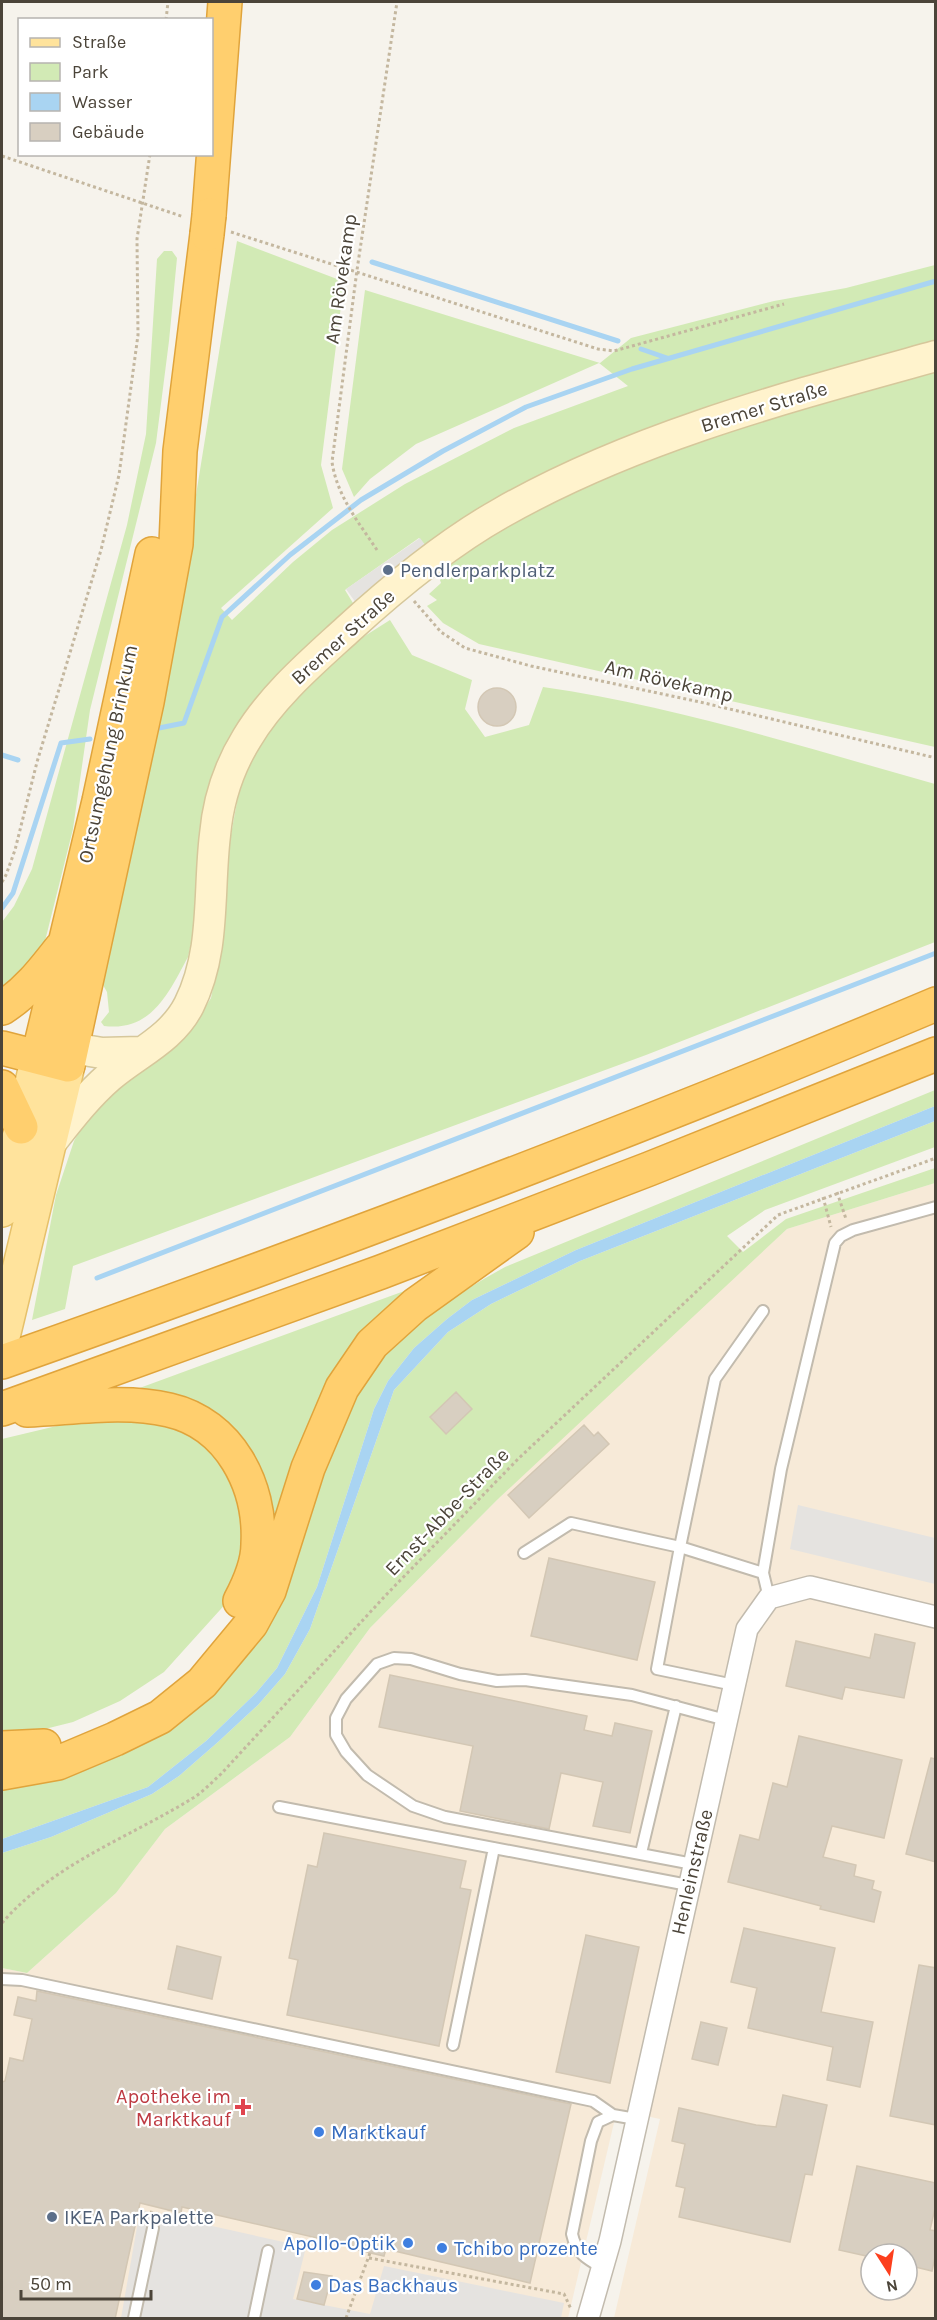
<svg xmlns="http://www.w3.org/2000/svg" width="937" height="2320" viewBox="0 0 937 2320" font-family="Karla,sans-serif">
  <rect width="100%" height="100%" fill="#f6f3ec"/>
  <path fill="#f7ead8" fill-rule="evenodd" d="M935 1183V2318H614L660 2119 617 2110 568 2318H2V1968L27 1973 116 1893 165 1829 290 1737 370 1628 497 1500 703 1305 787 1229ZM871 2254H907V2290H871Z"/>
  <path fill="#d2eab5" d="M237 241 337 279 343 290 321 465 333 508 221 608 232 620 293 562 332 530 405 484 514 428 628 386 599 363 416 444 370 479 354 497 342 469 365 290 600 363 631 338 774 301 846 288 935 265V342L427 547 419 538 345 590 356 608 239 725 188 957C169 992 152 1032 104 1026L101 1022 109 1012 107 992 99 978 185 563Z
    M164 251H172L177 258 169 341 156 443 90 710 73 829 42 953 2 993V922L14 906 32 869 127 525 146 434 157 259Z
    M935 366V747L479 644 443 623 427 606 437 600 429 594 441 583 440 580 443 577 439 569 501 524 652 454Z
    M390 620 412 655 472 680 465 709 485 737 529 725 543 687C676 706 806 748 935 784V942L646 1055 73 1266 65 1309 32 1320 56 1195 74 1141 92 1109 185 1038 211 998 223 939 230 840 239 791 255 749 280 714 349 646Z
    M935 1090V1106L576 1250 472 1300 447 1319 414 1348 388 1381 374 1409 317 1587 277 1668 256 1693 206 1741 148 1787 2 1839V1787L211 1689 361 1382C372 1370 381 1358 392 1347 424 1314 466 1289 505 1267Z
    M935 1121V1147L765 1210 727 1236 743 1252 786 1219 935 1168V1183L787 1229 497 1500 370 1628 290 1737 165 1829 116 1893 27 1973 2 1968V1853L51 1837 152 1794 179 1776 218 1742 258 1705 285 1674 310 1629 394 1390 448 1332 491 1304 580 1261Z
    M407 1290 332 1377 274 1546 271 1509 258 1464 228 1427 126 1393Z
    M107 1414 161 1418 219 1454 248 1521 229 1600 164 1672 120 1701 73 1722 17 1736 2 1731V1439Z"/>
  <path fill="#e5e3e0" d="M420 538 429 551 356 603 346 589Z
    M798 1505 935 1538V1584L790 1549Z
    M140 2210 306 2247 293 2299 370 2314 384 2266 564 2303 561 2318H121Z"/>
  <path fill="#a9d4f2" d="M935 1106V1121L580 1261 491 1304 448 1332 394 1390 310 1629 285 1674 258 1705 218 1742 179 1776 152 1794 51 1837 2 1853V1839L148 1787 206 1741 256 1693 277 1668 317 1587 374 1409 388 1381 414 1348 447 1319 472 1300 576 1250Z"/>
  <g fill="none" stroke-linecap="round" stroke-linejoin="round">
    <path stroke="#a9d4f2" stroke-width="5" d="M372 262 618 341
      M641 349 667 358
      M159 728 184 723 222 617 290 555 361 500 443 451 526 407 632 369 936 281
      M2 755 18 760
      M2 908 13 893 61 743 90 739
      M97 1278 936 953"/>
  </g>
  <path fill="#d8cfc1" stroke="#d3c7b4" stroke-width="1.5" d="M478 707a19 19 0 1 1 38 0a19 19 0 1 1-38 0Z
    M456 1392 472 1409 446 1434 430 1417Z
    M584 1425 594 1436 598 1432 609 1444 529 1518 508 1495Z
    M549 1558 655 1582 637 1660 531 1636Z
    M875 1634 915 1643 904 1698 845 1687 842 1699 786 1686 796 1641 870 1658Z
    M390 1675 587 1716 584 1730 612 1736 615 1723 652 1731 630 1833 593 1826 603 1782 561 1773 549 1829 460 1811 473 1746 379 1727Z
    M799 1736 902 1760 884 1838 832 1826 823 1857 856 1865 854 1876 874 1881 872 1889 881 1892 874 1922 820 1909 821 1906 728 1882 740 1835 759 1840 773 1783 787 1787Z
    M931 1758 936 1759V1862L906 1854Z
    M324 1833 466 1861 460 1888 471 1890 439 2046 287 2015 298 1960 289 1958 308 1865 317 1867Z
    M744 1928 835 1948 821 2012 873 2022 860 2087 827 2080 833 2047 748 2028 757 1988 731 1982Z
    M586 1935 639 1947 610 2083 556 2072Z
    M177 1946 221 1957 212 1999 168 1989Z
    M919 1965 936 1968V2125L890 2116Z
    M37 1991 571 2104 530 2283 386 2249 384 2256 357 2250V2247L182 2207 181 2213 140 2203 115 2319H2V2082L5 2081 10 2058 23 2061 32 2019 14 2015 18 1997 36 2001Z
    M701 2022 727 2028 718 2065 692 2059Z
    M783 2095 827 2105 812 2175 805 2174 790 2242 679 2217 685 2188 676 2186 685 2144 672 2141 679 2108 756 2125 776 2127Z
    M857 2166 936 2183V2204L930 2230 936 2231V2252L932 2271 907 2265V2254H871V2257L839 2250Z
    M304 2272 332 2276 324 2305 297 2299Z"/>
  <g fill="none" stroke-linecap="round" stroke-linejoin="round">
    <g stroke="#c2bbae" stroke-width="14">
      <path id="lane" d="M524 1553 571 1523 680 1547 715 1379 763 1311
        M769 1598 763 1573 781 1469 835 1243 841 1236 853 1230 936 1207
        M734 1685 657 1669 680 1547 763 1573
        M279 1807 688 1885
        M641 1853 676 1706
        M693 1864 445 1817 413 1806 367 1775 346 1752 336 1735V1718L346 1699 377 1664 394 1658 411 1659 460 1674 497 1681 525 1680 632 1695 726 1720
        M2 1979 22 1980 593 2101 613 2115 636 2119
        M453 2045 494 1848
        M603 2268C587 2259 576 2253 572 2234L591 2141 598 2122 613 2115
        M134 2318 153 2228
        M254 2318 268 2251"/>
    </g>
    <g stroke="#c2bbae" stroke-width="24">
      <path id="street" d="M588 2318 610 2241 747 1629 769 1598 810 1587 936 1617"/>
    </g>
    <g stroke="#d6c79b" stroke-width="33">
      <path id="secondary" d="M72 1048 102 1053 141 1052
        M49 1145C68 1121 86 1097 109 1077 137 1053 172 1039 189 1005 216 951 208 892 215 835 218 801 229 767 247 738 272 696 312 662 347 630 394 587 446 544 501 513 634 437 788 397 936 356"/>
    </g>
    <g stroke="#e6c16a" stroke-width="36">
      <path id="primary" d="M2 1210 38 1057
        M2 1341 68 1065"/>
    </g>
    <g stroke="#e0a43c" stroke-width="36">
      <path id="highway" d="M209 215 225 2
        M2 1008C27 992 43 971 61 948
        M2 1048 68 1065 147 702 176 544 180 451 207 234
        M38 1057 99 801 152 554
        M2 1087 21 1127
        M2 1362C316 1251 628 1134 936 1004
        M2 1409 381 1272 649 1169 936 1054
        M27 1410C74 1408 124 1399 169 1410 230 1424 261 1486 258 1544 258 1564 249 1584 240 1601
        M2 1748 44 1746
        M2 1773 58 1763 115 1739 160 1717 202 1683 251 1624 269 1591 308 1468 342 1388 372 1344 415 1305 517 1232"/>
    </g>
    <path stroke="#c4b79f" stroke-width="3" stroke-dasharray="3 3" stroke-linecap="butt" d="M166 20 168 2
      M2 156 184 217
      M231 232 598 349 614 351 784 304
      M377 550C359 523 337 496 332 462L357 270 397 2
      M414 601 441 632 465 648 531 666 700 702 936 758
      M2 882 6 875 15 850 37 762 101 550 119 475 138 335 137 239 150 154
      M837 1192 846 1219
      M823 1197 831 1227
      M2 1923C53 1864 128 1838 193 1798 203 1792 212 1782 221 1774L386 1595 518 1459 778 1215 936 1158
      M150 2212 184 2219
      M166 2222 168 2210
      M369 2258 564 2294 571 2309
      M346 2318 370 2253"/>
    <use href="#lane" stroke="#fff" stroke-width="10"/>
    <use href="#street" stroke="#fff" stroke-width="21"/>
    <use href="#secondary" stroke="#fff3cd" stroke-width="30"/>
    <use href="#primary" stroke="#ffe39c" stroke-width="33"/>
    <use href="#highway" stroke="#ffcf6e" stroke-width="33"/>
    <g stroke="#e0a43c" stroke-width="36" stroke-linecap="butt">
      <path id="highway-bridge" d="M207 234 209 215"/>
    </g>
    <use href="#highway-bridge" stroke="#ffcf6e" stroke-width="33"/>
  </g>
  <g fill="#5c6f8a" stroke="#fff" stroke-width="2">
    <circle cx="388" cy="570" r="6"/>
    <circle cx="52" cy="2217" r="6"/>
  </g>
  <path fill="#e0444e" stroke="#fff" stroke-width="2" d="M240 2098h6v6h6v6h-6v6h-6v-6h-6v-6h6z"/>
  <g fill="#3f7fe0" stroke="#fff" stroke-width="2">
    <circle cx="319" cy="2132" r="6"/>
    <circle cx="408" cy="2243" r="6"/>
    <circle cx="442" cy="2248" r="6"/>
    <circle cx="316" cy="2285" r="6"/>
  </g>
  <g text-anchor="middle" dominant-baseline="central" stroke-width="4.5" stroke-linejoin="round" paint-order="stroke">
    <g font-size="20" fill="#4b4439" stroke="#fff">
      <text transform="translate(341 279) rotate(-82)">Am Rövekamp</text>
      <text transform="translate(764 407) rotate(-17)">Bremer Straße</text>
      <text transform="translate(343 637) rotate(-42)">Bremer Straße</text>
      <text transform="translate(669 681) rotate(13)">Am Rövekamp</text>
      <text transform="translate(108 754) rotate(-78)">Ortsumgehung Brinkum</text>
      <text transform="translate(447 1512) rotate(-46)">Ernst-Abbe-Straße</text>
      <text transform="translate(692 1872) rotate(-77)">Henleinstraße</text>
    </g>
    <g font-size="20" fill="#4e5e75" stroke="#fff" text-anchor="start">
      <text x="400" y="570">Pendlerparkplatz</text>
      <text x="64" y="2217">IKEA Parkpalette</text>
    </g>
    <g font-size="20" fill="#be3a42" stroke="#fff" text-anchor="end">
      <text x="231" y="2096">Apotheke im<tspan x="231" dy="23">Marktkauf</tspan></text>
    </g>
    <g font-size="20" fill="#366cbe" stroke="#fff" text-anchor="start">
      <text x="331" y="2132">Marktkauf</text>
      <text x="396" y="2243" text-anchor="end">Apollo-Optik</text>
      <text x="454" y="2248">Tchibo prozente</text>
      <text x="328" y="2285">Das Backhaus</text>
    </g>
  </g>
  <rect width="937" height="2320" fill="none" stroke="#4b4439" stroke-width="6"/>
  <rect x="18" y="18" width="195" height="138" fill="#ffffff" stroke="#b7b4b0" stroke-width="1.5"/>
  <rect x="30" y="38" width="30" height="9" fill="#ffe39c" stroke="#b7b4b0" stroke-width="1.5"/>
  <text x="72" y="48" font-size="18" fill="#4b4439">Straße</text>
  <rect x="30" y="63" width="30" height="18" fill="#d2eab5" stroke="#b7b4b0" stroke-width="1.5"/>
  <text x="72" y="78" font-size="18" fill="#4b4439">Park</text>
  <rect x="30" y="93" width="30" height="18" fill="#a9d4f2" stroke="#b7b4b0" stroke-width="1.5"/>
  <text x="72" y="108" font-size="18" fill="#4b4439">Wasser</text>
  <rect x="30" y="123" width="30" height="18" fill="#d8cfc1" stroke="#b7b4b0" stroke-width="1.5"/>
  <text x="72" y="138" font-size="18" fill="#4b4439">Gebäude</text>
  <g transform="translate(889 2272) rotate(168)"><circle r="28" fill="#ffffff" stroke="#b7b4b0" stroke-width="1.5"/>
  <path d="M0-4.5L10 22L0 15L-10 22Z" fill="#fc3f1d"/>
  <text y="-9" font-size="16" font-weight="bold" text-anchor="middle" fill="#4b4439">N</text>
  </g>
  <path d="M21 2290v9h130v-9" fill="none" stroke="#4b4439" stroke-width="3"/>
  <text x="30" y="2290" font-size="18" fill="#4b4439" stroke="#ffffff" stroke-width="4.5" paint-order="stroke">50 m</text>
</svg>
